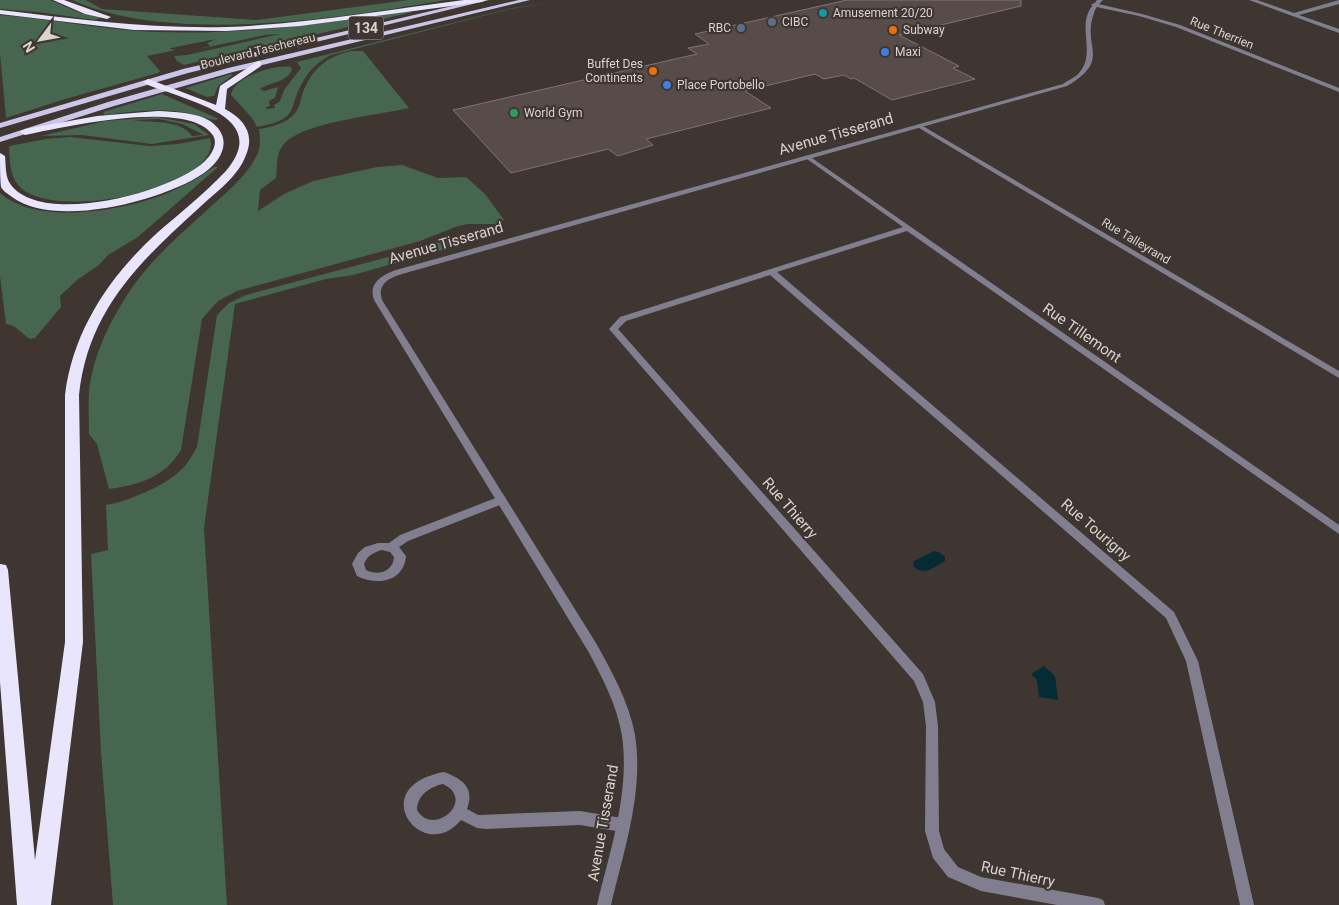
<svg xmlns="http://www.w3.org/2000/svg" width="1339" height="905" viewBox="0 0 1339 905" font-family="Roboto,sans-serif">
  <rect width="100%" height="100%" fill="#3f3531"/>
  <path fill="#46664f" fill-rule="evenodd" d="M0 0H50L80 13 101 18 95 20 38 12 0 9Z
    M72 0H86L102 9 257 20 408 0H446C341 18 170 45 72 0Z
    M551 3 510 9 331 55C312 64 302 80 295 99 293 106 292 112 286 117 278 123 267 125 257 127L252 118 231 95C233 77 275 64 291 67L292 70C286 83 270 82 260 89L264 91 278 87 275 98 269 101 270 106 266 107 267 109 275 108 274 105 280 101 284 90 301 68 297 62 512 8Z
    M407 11 413 12 184 65 177 61 174 56 187 55 280 34 265 35 199 49 210 46 207 43 216 39 171 48 170 49 176 50 147 56 160 71 158 73 65 99 6 118 0 53V15C52 19 103 30 155 32 240 35 323 24 407 11Z
    M351 51H363L409 108C380 115 303 122 284 144 275 154 278 166 276 178L260 190 258 211 284 194 313 181 377 167 402 165 438 178 466 177 485 194 504 220 495 224H469L458 226 420 241 237 291 218 301 202 319 181 450C165 477 139 485 109 489L97 444 89 434C89 420 88 406 89 392 92 360 107 327 124 300 145 265 176 238 206 211 224 194 246 178 257 155 261 148 260 138 259 129 270 127 286 124 294 114 300 109 300 100 303 92 311 70 327 56 351 51Z
    M231 74 233 75 218 86 214 96 207 97 185 88Z
    M162 94 219 119C210 122 201 115 192 114 163 107 134 111 105 115L103 112Z
    M157 117 194 124 209 135 152 144 82 135 41 136 105 121ZM159 119 182 124 204 135 192 136C181 119 150 123 133 120Z
    M70 137 150 146 178 144 210 138C225 187 53 224 19 186 9 175 10 160 9 146L46 139Z
    M214 167H218L138 237 108 255 99 265 77 280 60 296 61 307 35 338 30 339C21 333 16 325 6 324L0 276V193C38 227 128 210 170 192 186 185 200 177 214 167Z
    M470 231 481 233 486 238 353 275 326 279 235 304 204 528 227 905H113L101 752 91 554 108 550 106 505C127 502 166 485 181 470 188 464 192 455 197 447L217 315 229 303 246 295 418 249Z"/>
  <path fill="#062b34" d="M934 551 939 552 945 557V561C934 567 924 577 913 566L914 561Z
    M1044 666 1055 676 1058 700 1039 697 1037 680 1031 674Z"/>
  <path fill="#584c4b" stroke="#807371" d="M847 0H1021V6L899 35 959 66 953 68 975 79 892 100 854 78 851 79 844 75 824 79 815 74 745 91 771 108 646 139 653 145 618 156 608 149 511 173 453 110 697 54 688 48 709 44 695 34Z"/>
  <g fill="none" stroke-linecap="round" stroke-linejoin="round">
    <path fill="#817f8f" fill-rule="evenodd" d="M1249 0H1257L1294 13 1339 0V4L1299 15 1339 29V33Z
      M1094 3 1142 14 1180 25 1339 88V92L1176 27 1139 16 1092 6 1091 5Z
      M921 125 1339 371V378L919 128 918 127Z
      M809 156 1339 525V534L907 231 777 272 1174 612 1198 661 1254 905H1240L1186 661 1166 618 770 275 626 321 618 329 923 674 935 702 938 726 939 831 944 849 958 867 981 877 1098 898 1103 900 1105 905H1057L981 891 948 877 933 858 925 831 926 726 923 702 914 681 609 329 620 317 903 227 807 159V157Z
      M501 496 505 497 506 500 505 503 408 541 399 547 406 556C404 582 377 586 357 576L352 564 358 553 365 547 378 543H389L400 535ZM382 550 390 552 394 557C393 572 378 576 366 570L364 564C367 556 374 552 382 550Z
      M444 772C462 779 475 787 467 809L478 815 580 811 622 818 627 820 629 825 627 830 622 832 580 825 486 829 477 828 461 820C423 866 363 787 444 772ZM443 784C477 800 433 838 417 810 417 795 430 787 443 784Z"/>
    <path fill="#817f8f" fill-rule="evenodd" d="M1097 0H1103C1099 4 1095 8 1094 13 1081 47 1113 59 1067 86L402 274C389 278 377 284 382 300L596 643C612 672 629 702 635 735 644 792 624 850 611 905H597C610 850 630 793 622 736 617 705 602 677 588 651L374 300C368 283 382 275 396 270L1063 84C1068 80 1075 78 1079 73 1096 54 1078 29 1090 9 1092 6 1095 3 1097 0Z"/>
    <path fill="#cbc6e8" fill-rule="evenodd" d="M478 0H489L188 73 0 128V123L183 69Z
      M519 0H530L233 72 114 106 0 142V137L108 102 228 68Z"/>
    <path fill="#e8e5fd" fill-rule="evenodd" d="M53 0H64L111 17 107 19 85 14Z
      M464 0H486L482 2 300 26 227 31 134 30 0 14V10C76 19 150 29 227 27 306 24 386 10 464 0Z
      M258 61 261 62V66L227 89 225 109C244 119 255 134 246 155 238 177 216 192 199 208 139 262 88 311 79 395L83 642 51 905H17L0 682V564L6 565 8 570 35 860 65 642V395C73 330 110 276 157 233 180 213 204 194 225 172 268 122 205 106 168 92 160 89 150 87 143 82L148 79 151 80 216 105 220 86Z
      M158 111C174 112 196 112 210 121 233 137 224 159 204 173 163 201 55 229 12 197 8 194 3 191 1 187 0 179 0 162 0 153L5 156C6 165 5 178 11 185 43 227 173 192 205 161 212 154 219 143 212 134 184 99 65 127 25 135L20 132 25 129 97 116Z"/>
  </g>
  <circle fill="#0f9aa8" stroke="#3f3531" stroke-width="2" cx="823" cy="13" r="5"/>
  <g fill="#5c6f8a" stroke="#3f3531" stroke-width="2">
    <circle cx="772" cy="22" r="5"/>
    <circle cx="741" cy="28" r="5"/>
  </g>
  <g fill="#e8710a" stroke="#3f3531" stroke-width="2">
    <circle cx="893" cy="30" r="5"/>
    <circle cx="653" cy="71" r="5"/>
  </g>
  <g fill="#3f7fe0" stroke="#3f3531" stroke-width="2">
    <circle cx="885" cy="52" r="5"/>
    <circle cx="667" cy="85" r="5"/>
  </g>
  <circle fill="#2e9e5b" stroke="#3f3531" stroke-width="2" cx="514" cy="113" r="5"/>
  <g text-anchor="middle" dominant-baseline="central" stroke-width="4.5" stroke-linejoin="round" paint-order="stroke">
    <g font-size="12" fill="#d9d3d0" stroke="#3f3531" text-anchor="start">
      <text x="833" y="13">Amusement 20/20</text>
      <text x="782" y="22">CIBC</text>
      <text x="731" y="28" text-anchor="end">RBC</text>
      <text x="903" y="30">Subway</text>
      <text x="895" y="52">Maxi</text>
      <text x="643" y="64" text-anchor="end">Buffet Des<tspan x="643" dy="14">Continents</tspan></text>
      <text x="677" y="85">Place Portobello</text>
      <text x="524" y="113">World Gym</text>
    </g>
    <g font-size="12" fill="#d9d3d0" stroke="#3f3531">
      <text transform="translate(1222 33) rotate(22)">Rue Therrien</text>
      <text transform="translate(258 51) rotate(-14)">Boulevard Taschereau</text>
      <text transform="translate(1136 241) rotate(31)">Rue Talleyrand</text>
    </g>
    <rect fill="#3f3531" stroke="#aba4a0" stroke-width="1" x="348.5" y="16.5" width="35" height="23" rx="4"/>
    <g font-size="14" font-weight="bold" fill="#d9d3d0">
      <text x="366" y="28">134</text>
    </g>
    <g font-size="15" fill="#d9d3d0" stroke="#3f3531">
      <text transform="translate(836 134) rotate(-16)">Avenue Tisserand</text>
      <text transform="translate(446 243) rotate(-16)">Avenue Tisserand</text>
      <text transform="translate(1082 333) rotate(35)">Rue Tillemont</text>
      <text transform="translate(790 508) rotate(49)">Rue Thierry</text>
      <text transform="translate(1096 530) rotate(41)">Rue Tourigny</text>
      <text transform="translate(603 823) rotate(-80)">Avenue Tisserand</text>
      <text transform="translate(1018 874) rotate(12)">Rue Thierry</text>
    </g>
  </g>
  <g transform="translate(40 40) rotate(238)" stroke="#3f3531" stroke-width="4" paint-order="stroke">
  <path d="M0-4L9 19L0 12L-9 19Z" fill="#d9d3d0"/>
  <text y="-8" font-size="14" font-weight="bold" text-anchor="middle" fill="#d9d3d0">N</text>
  </g>
</svg>
